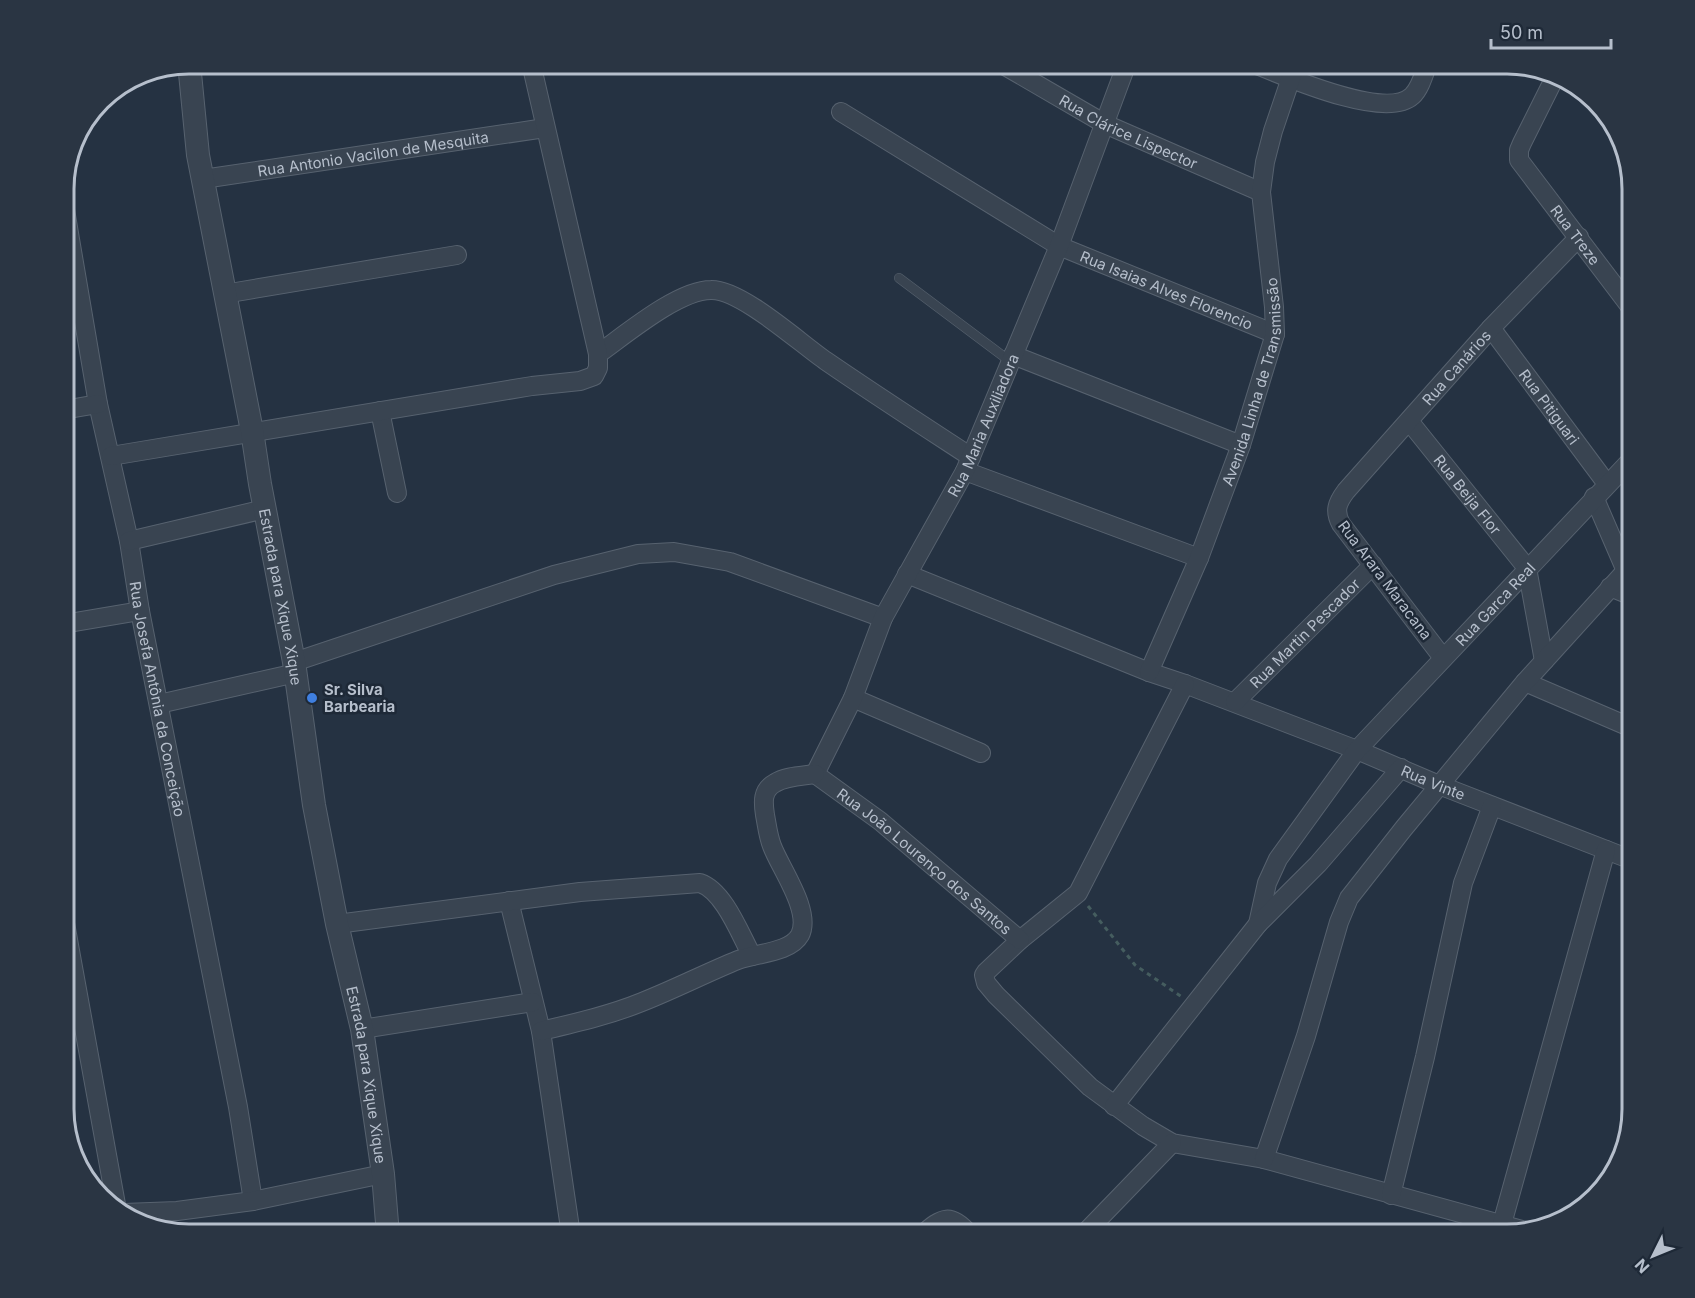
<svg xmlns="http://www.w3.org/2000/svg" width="1695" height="1298" viewBox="0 0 1695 1298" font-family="Inter,sans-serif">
  <rect width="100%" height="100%" fill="#253242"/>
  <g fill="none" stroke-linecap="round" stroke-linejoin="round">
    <g stroke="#57626f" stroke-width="10">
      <path id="service" d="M899 278 1011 362"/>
    </g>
    <g stroke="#57626f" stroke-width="20">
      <g id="minor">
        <path id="s1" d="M1000 63 1105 124 1261 192"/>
        <path d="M1252 63C1282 75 1385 121 1412 96 1420 89 1424 74 1428 63"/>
        <path id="s2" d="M1554 79 1522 143 1519 150V160L1632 309"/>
        <path id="s3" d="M841 112 1059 246 1275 334"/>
        <path id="s4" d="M203 179 545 128"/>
        <path id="s5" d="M63 198 98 404 129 541 140 611 238 1107 253 1201"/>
        <path d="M224 294 457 255"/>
        <path id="s6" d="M1491 328 1607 484"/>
        <path d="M598 354C625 335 678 290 711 290 741 289 801 344 826 361 874 394 922 425 971 457"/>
        <path d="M1013 355 1241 445"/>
        <path d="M63 410 98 404"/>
        <path d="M380 411 397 493"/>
        <path id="s7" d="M1409 421 1527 568 1544 661"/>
        <path d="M111 456 532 386 580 381 594 376 598 368V354L531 63"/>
        <path d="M965 471 1199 558"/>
        <path d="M1594 497 1626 571"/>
        <path d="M129 541 265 509"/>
        <path id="s8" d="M907 574 1149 672 1185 684 1357 750 1439 785 1632 860"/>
        <path d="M1610 587 1632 596"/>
        <path d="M63 624 140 611"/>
        <path id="s9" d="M1443 658 1341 524C1334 511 1337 503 1346 491L1491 328 1579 237"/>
        <path d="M294 662 554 575 638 554 674 552 730 562 883 618"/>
        <path id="s10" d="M1149 672 1199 558 1241 445 1275 334 1274 307 1261 192 1265 162 1273 131 1296 63"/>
        <path d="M1525 682 1632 728"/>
        <path d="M1185 684 1078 893 1020 940 986 972 984 975 986 983 996 995 1090 1087 1143 1126 1172 1143 1264 1159 1526 1231"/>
        <path d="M853 698 981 753"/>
        <path id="s11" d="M1235 702 1373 565"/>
        <path d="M159 704 296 673"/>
        <path id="s12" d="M815 774 853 698 883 618 965 471 1059 246 1127 63"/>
        <path id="s13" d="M815 774 880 821 1020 940"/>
        <path d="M509 901 541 1031 571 1235"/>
        <path d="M63 912 117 1210"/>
        <path d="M337 924 580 892 700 883C724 891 740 934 752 956"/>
        <path id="s14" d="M1258 924 1267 883 1278 859 1357 750 1632 459"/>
        <path d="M362 1029 533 1002"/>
        <path d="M541 1031C575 1023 610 1015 642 1002 675 989 706 973 738 960 756 953 790 953 800 935 812 911 780 868 772 846 768 836 767 825 765 815 763 802 762 790 775 783 786 776 802 776 815 774"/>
        <path d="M1114 1106 1258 924 1318 864 1401 768"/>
        <path d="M1264 1159 1306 1036 1339 922 1349 898 1404 828 1525 682 1632 564"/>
        <path d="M1391 1195 1425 1057 1463 883 1492 806"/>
        <path d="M124 1213 177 1211 253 1201 383 1174"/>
        <path d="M1502 1224 1606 850"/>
        <path d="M922 1235C942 1217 951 1212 970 1235"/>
        <path d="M1083 1235 1172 1143"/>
      </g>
    </g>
    <g stroke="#57626f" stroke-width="24">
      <g id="tertiary">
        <path id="s15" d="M189 63 198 155 252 431 260 484 294 662 314 805 337 924 362 1029 383 1174 388 1235"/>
      </g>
    </g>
    <path stroke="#455d5f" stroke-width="3" stroke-dasharray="4.5 4.5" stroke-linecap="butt" d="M1088 906 1135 965 1182 997"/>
    <use href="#service" stroke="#394451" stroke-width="9"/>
    <use href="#minor" stroke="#394451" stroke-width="18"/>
    <use href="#tertiary" stroke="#394451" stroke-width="22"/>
  </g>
  <circle fill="#3f7fe0" stroke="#1e2937" stroke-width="2" cx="312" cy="698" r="6"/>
  <g text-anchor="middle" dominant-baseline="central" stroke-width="5" stroke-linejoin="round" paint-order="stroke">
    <g font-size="15" fill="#b6bfcc" stroke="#1e2937">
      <text stroke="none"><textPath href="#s1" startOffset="146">Rua Clárice Lispector</textPath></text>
      <text stroke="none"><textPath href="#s4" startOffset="172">Rua Antonio Vacilon de Mesquita</textPath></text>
      <text stroke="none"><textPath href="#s2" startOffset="183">Rua Treze</textPath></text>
      <text stroke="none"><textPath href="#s3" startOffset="372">Rua Isaias Alves Florencio</textPath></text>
      <text stroke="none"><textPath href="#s9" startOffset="370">Rua Canários</textPath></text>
      <text stroke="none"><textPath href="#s10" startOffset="310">Avenida Linha de Transmissão</textPath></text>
      <text stroke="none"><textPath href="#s6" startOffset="98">Rua Pitiguari</textPath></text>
      <text stroke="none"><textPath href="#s12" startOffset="388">Rua Maria Auxiliadora</textPath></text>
      <text stroke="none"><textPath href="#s7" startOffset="94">Rua Beija Flor</textPath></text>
      <text transform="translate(1385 580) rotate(53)">Rua Arara Maracana</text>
      <text stroke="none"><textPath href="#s15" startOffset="542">Estrada para Xique Xique</textPath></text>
      <text stroke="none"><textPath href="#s14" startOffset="404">Rua Garca Real</textPath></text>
      <text stroke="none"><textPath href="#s11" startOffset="98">Rua Martin Pescador</textPath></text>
      <text stroke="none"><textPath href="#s5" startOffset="510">Rua Josefa Antônia da Conceição</textPath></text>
      <text stroke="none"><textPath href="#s8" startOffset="566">Rua Vinte</textPath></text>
      <text stroke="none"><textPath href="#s13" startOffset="140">Rua João Lourenço dos Santos</textPath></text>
      <text stroke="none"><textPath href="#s15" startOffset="1028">Estrada para Xique Xique</textPath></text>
    </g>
    <g font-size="15" font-weight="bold" fill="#b6bfcc" stroke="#1e2937" text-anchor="start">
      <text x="324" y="689">Sr. Silva<tspan x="324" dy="17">Barbearia</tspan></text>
    </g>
  </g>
  <path d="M0 0H1695V1298H0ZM189 74H1507A115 115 0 0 1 1622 189V1109A115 115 0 0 1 1507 1224H189A115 115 0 0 1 74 1109V189A115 115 0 0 1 189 74Z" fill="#2a3543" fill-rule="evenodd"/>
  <path fill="none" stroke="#b6bfcc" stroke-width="3" d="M189 74H1507A115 115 0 0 1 1622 189V1109A115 115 0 0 1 1507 1224H189A115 115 0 0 1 74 1109V189A115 115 0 0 1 189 74Z"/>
  <g transform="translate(1653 1256) rotate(227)" stroke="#1e2937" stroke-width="4.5" paint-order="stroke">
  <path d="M0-4.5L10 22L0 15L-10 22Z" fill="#b6bfcc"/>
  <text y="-9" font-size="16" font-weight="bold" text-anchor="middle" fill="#b6bfcc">N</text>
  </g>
  <path d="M1491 39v9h120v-9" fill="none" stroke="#b6bfcc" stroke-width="3"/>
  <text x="1500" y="39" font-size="18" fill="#b6bfcc" stroke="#1e2937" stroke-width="4.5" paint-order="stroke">50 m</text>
</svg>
